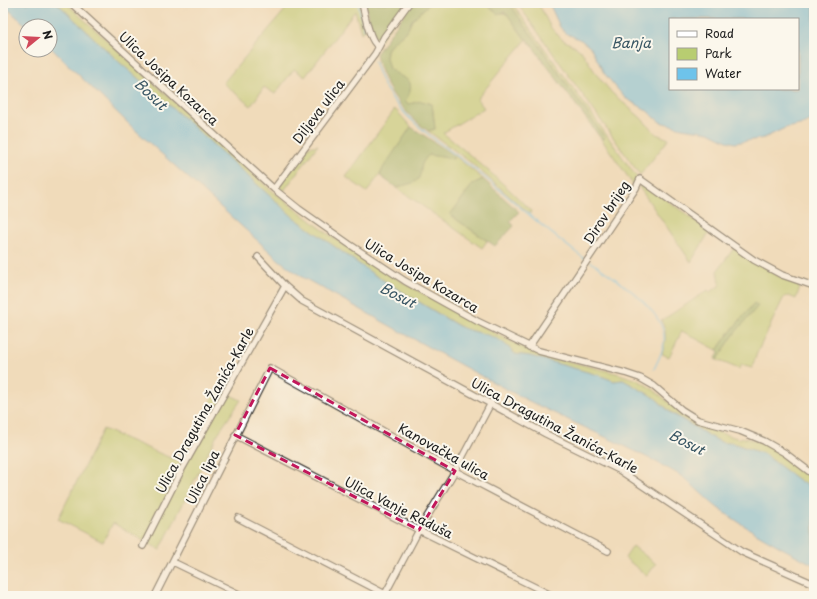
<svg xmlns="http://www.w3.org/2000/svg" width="817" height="599" viewBox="0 0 817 599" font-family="'Playpen Sans',sans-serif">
  <rect width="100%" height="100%" fill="#fbf7ec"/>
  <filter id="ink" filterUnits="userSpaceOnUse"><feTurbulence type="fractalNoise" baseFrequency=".025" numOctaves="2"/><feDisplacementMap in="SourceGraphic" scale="8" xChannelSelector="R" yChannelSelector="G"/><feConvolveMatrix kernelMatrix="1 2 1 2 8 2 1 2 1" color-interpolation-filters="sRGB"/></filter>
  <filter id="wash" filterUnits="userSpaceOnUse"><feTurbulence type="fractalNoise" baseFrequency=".012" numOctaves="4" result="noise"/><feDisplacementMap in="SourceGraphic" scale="16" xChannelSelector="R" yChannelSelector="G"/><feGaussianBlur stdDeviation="0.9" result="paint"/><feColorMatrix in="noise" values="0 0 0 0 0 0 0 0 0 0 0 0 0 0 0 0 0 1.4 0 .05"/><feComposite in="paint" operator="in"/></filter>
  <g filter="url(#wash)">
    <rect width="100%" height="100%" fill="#f0dbba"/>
    <path fill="#b8cd71" stroke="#6a7446" d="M57 3H66L266 186 335 239 374 265 452 311 524 348 546 356 616 373 638 380 654 390 680 412 691 419 706 425 705 428 740 439 741 437 760 442 783 454 814 480V489L800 481 764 454 732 443H723L711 437 671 412 655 398 623 380 614 381 598 375 530 356 515 354 509 347 495 338 464 329 373 274 293 217 176 111 119 62Z
      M291 3H360L367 28 361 33 355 11 305 77 294 69 275 94 264 87 251 106 223 83Z
      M430 3H487L493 11 507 14 526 40 477 99 484 108 443 133C473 157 504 183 531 211V213H529L470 162 428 131 435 129 432 104 421 101 409 104 405 102 396 74 389 69 386 58 387 50 391 44 408 29 412 20 417 15Z
      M509 3H512L636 176 637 179 635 187 602 140 605 138Z
      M517 3H538L551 28 563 40 576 47 582 52 597 75 612 93 641 118 656 134 669 139 640 175Z
      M395 109 411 127C396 148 383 172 367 192L346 177Z
      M318 145 283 192 280 187V185L308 147Z
      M429 155 453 158 454 155 483 179 473 184 450 215 487 241 482 248 397 188 402 184H408L419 178 422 161Z
      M642 185H645L710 231 691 262 639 187Z
      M734 248 782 278 796 283 800 287 796 299 789 296 784 297 757 353 752 368 741 365 739 369 717 360 754 303 727 336 717 350 682 331 669 357 662 354C665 343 668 331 661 321L708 290 710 292 719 286 720 282 717 271Z
      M217 389 241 400 217 435 160 550 113 523 103 542 58 519 103 429 180 462Z
      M633 546 656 564 647 576 625 558Z"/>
    <path fill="#92b063" stroke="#576640" d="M364 3H400L405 7 380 40H376Z
      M412 3H430L417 15 412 20 408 29 391 44 387 50 386 58 389 69 409 81C413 89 408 96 405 102L409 104 421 101 432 104 435 129 428 131C404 114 381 84 376 54Z
      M487 3H509L605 138 602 140 527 39 526 40 507 14 504 12 497 14Z
      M411 127 454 155 453 159 429 155C417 166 424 170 418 179 414 185 404 184 397 188L380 176 383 168Z
      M483 179 519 212 510 221 514 226 495 246 450 215 473 184Z
      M754 303 758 306 735 333 717 360 715 359 719 352 717 350 727 336Z"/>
    <path fill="#6ec3eb" stroke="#457084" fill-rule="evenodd" d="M3 3H57L119 62 176 111 293 217 373 274 455 324C468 332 482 332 495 338 503 341 509 348 515 354L530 356 598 375 614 381 623 380 655 398 671 413 711 437 723 443H732L764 454 800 481 814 489V565C781 548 747 529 718 508 702 496 689 479 671 470 624 444 575 424 527 400 451 361 377 318 302 277L279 260 132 127 50 47V26H27L3 5Z
      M549 3H814V119L800 125 785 128 764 138 735 143 727 141 709 132 682 128 660 122 645 109 625 98 604 73 591 48 581 40 565 33 560 27ZM670 19H798V89H670Z"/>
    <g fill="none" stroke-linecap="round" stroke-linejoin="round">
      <path stroke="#6ec3eb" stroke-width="1.5" d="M358 3 364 29
        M374 61C377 70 381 80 386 89 409 127 450 148 483 176 517 204 549 233 585 259
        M591 262C613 277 667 311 664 340 664 351 658 360 654 369"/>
    </g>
  </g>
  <g filter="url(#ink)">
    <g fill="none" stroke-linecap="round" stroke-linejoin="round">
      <g stroke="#3c3934" stroke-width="8">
        <path id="street" d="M71 3 229 148 274 189 299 209 349 244 405 281 477 321 539 351 625 373 640 378 654 386 682 410 698 420 740 431 764 441 785 453 814 475
          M362 3C365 14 369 41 378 46
          M274 189 375 54 384 37 409 3
          M258 257 285 286 302 301 546 434 619 470 742 552 814 584
          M529 347 636 188 640 179 754 260 782 275 814 286
          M235 435 419 530 553 596
          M238 518 389 596
          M143 546 182 469 285 286
          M173 562 243 596
          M155 596 270 368 455 471 608 551
          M384 596 419 530 455 471 491 403"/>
      </g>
      <use href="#street" stroke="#fff" stroke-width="5.5"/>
    </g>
  </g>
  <path d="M0 0H817V599H0ZM270 368 455 471 419 530 235 435Z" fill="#f0dbba" fill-opacity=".55" fill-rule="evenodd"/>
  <path fill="none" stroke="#c2185b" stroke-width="3" stroke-dasharray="8 5" stroke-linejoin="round" d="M270 368 455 471 419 530 235 435Z"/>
  <g text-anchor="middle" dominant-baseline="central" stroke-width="4" stroke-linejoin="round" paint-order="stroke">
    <g font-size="13" fill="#1c1c1c" stroke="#fbf7ec">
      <text transform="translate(169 78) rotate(43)">Ulica Josipa Kozarca</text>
      <text transform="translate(318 111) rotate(-53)">Diljeva ulica</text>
      <text transform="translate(606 212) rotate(-57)">Dirov brijeg</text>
      <text transform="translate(422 275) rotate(31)">Ulica Josipa Kozarca</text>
      <text transform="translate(204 410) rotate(-61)">Ulica Dragutina Žanića-Karle</text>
      <text transform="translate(555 425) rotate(28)">Ulica Dragutina Žanića-Karle</text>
      <text transform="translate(444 451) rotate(29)">Kanovačka ulica</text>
      <text transform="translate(202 477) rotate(-64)">Ulica lipa</text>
      <text transform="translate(399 507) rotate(27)">Ulica Vanje Raduša</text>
    </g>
    <g font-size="14" font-style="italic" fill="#395664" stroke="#fbf7ec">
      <text x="631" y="42">Banja</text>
      <text transform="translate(151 94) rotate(43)">Bosut</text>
      <text transform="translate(398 295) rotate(27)">Bosut</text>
      <text transform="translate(687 442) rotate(27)">Bosut</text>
    </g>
  </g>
  <rect width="817" height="599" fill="none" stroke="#fbf7ec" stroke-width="16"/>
  <rect x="669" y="18" width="130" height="72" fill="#fbf7ec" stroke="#a29f99"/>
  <rect x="677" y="31" width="20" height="6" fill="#ffffff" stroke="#a29f99"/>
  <text x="705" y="38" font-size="12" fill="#1c1c1c">Road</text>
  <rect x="677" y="48" width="20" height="12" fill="#b8cd71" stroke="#a29f99"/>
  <text x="705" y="58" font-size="12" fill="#1c1c1c">Park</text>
  <rect x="677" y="68" width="20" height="12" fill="#6ec3eb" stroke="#a29f99"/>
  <text x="705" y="78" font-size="12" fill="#1c1c1c">Water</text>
  <g transform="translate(38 38) rotate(72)"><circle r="19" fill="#fbf7ec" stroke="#a29f99"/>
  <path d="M0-3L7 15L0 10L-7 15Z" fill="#d1495b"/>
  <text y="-6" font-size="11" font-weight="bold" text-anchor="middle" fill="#1c1c1c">N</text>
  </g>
</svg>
